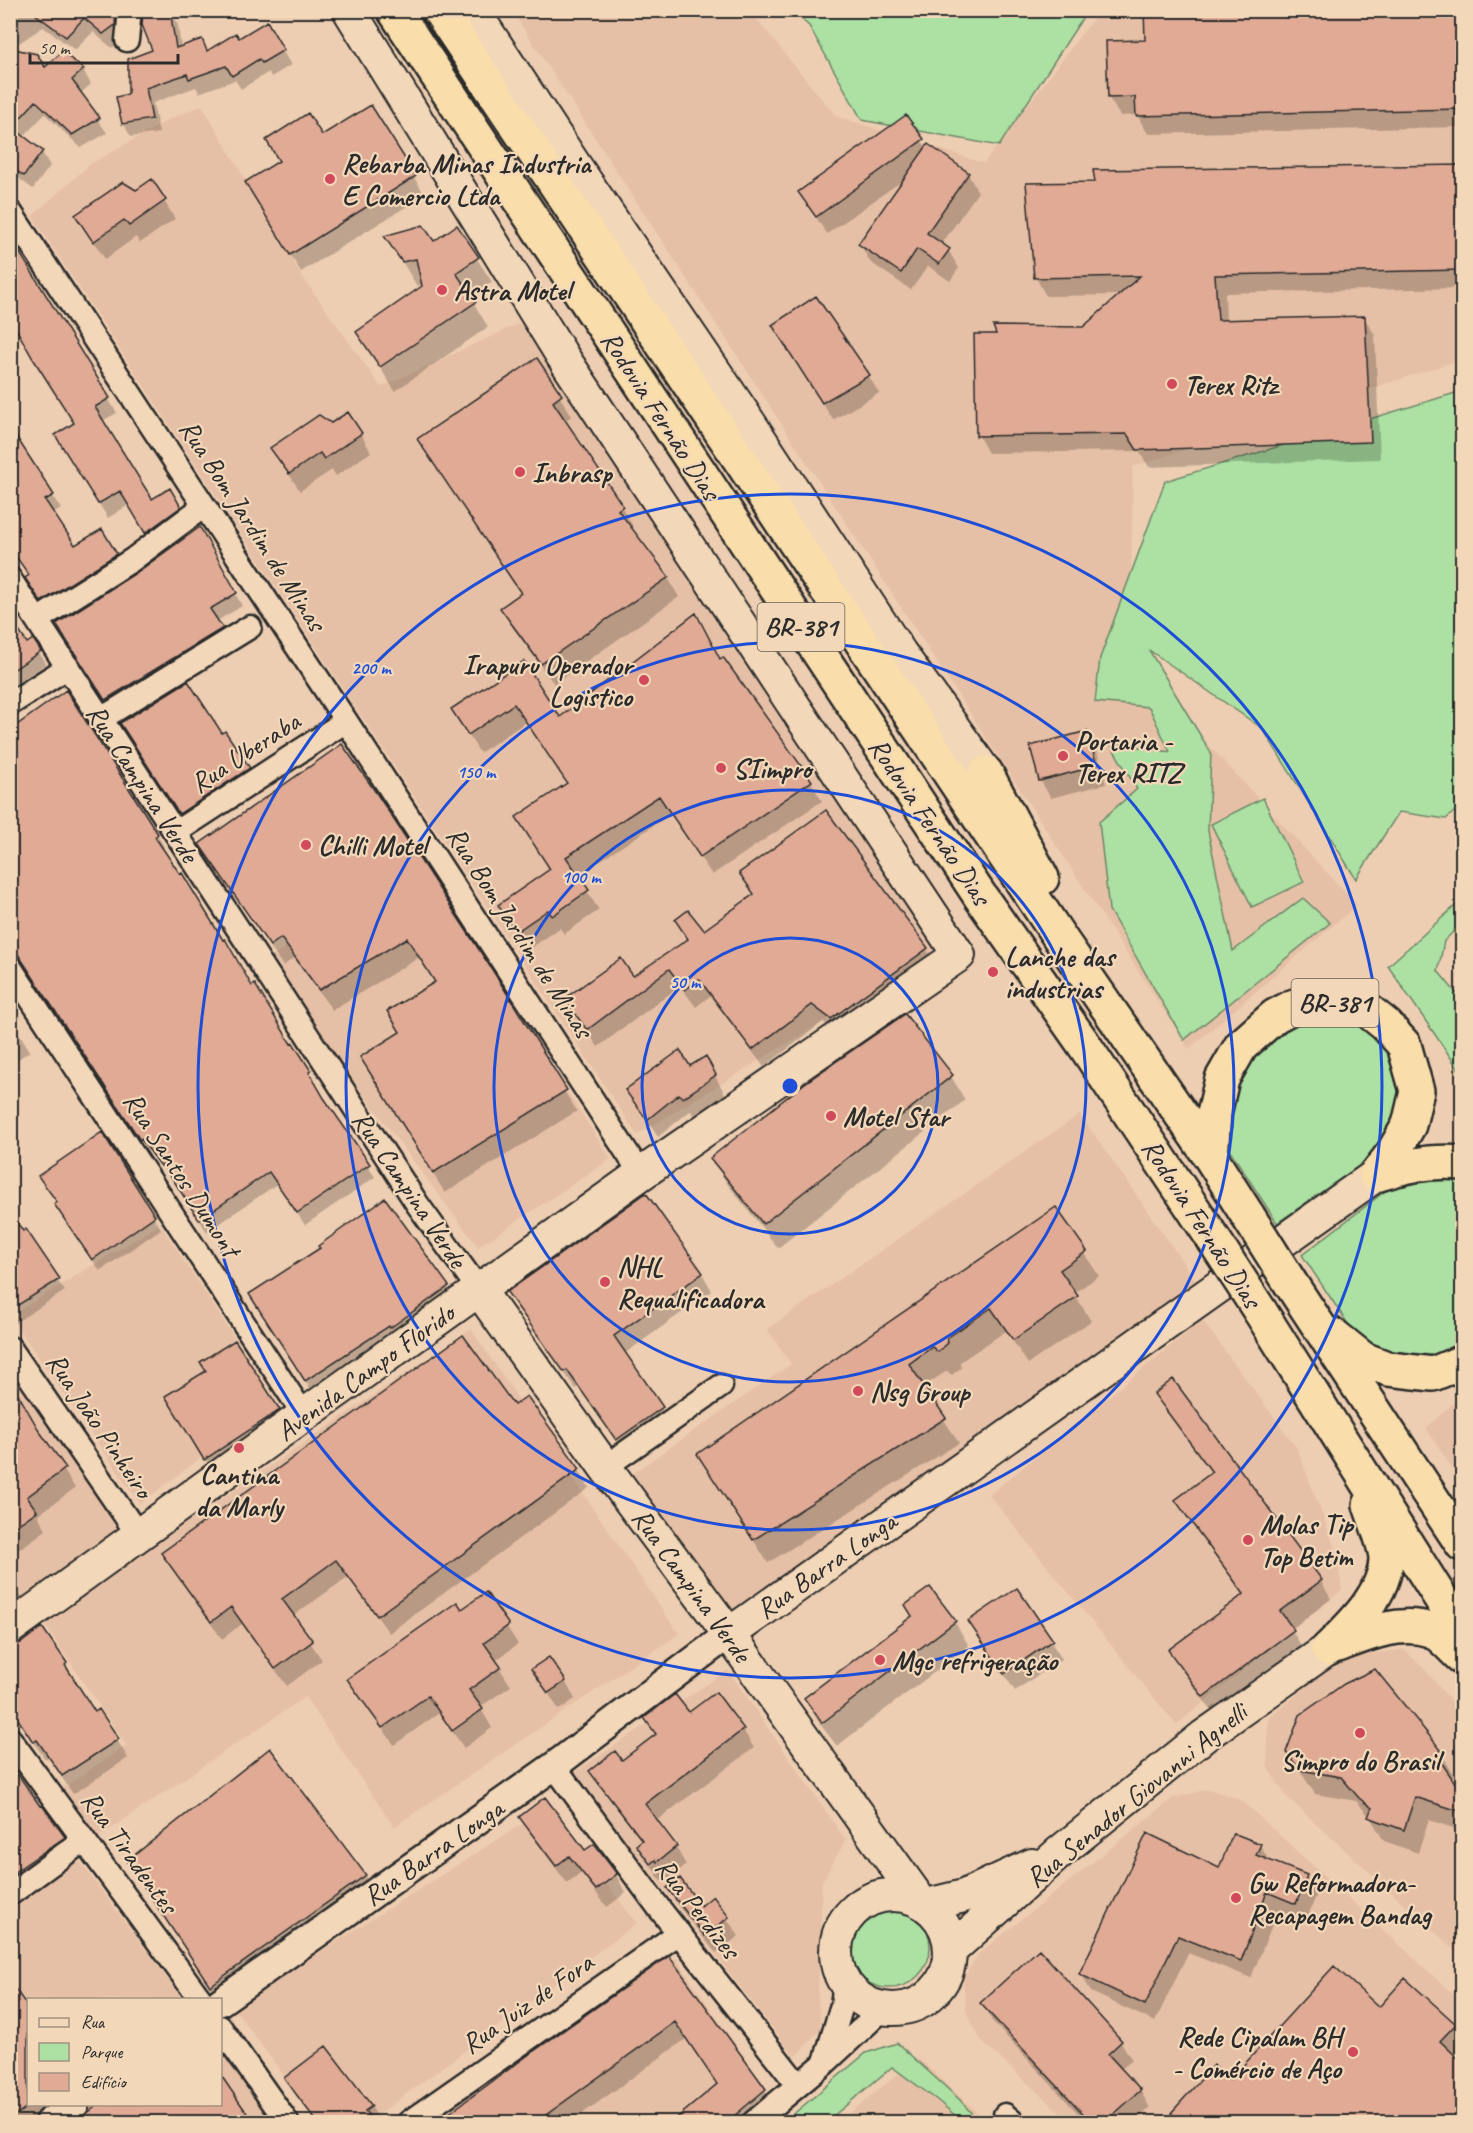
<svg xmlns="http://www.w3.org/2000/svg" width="1473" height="2133" viewBox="0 0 1473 2133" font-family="Caveat,sans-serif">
  <rect width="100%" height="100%" fill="#eeceb2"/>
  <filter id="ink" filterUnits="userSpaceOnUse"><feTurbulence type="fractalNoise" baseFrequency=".0167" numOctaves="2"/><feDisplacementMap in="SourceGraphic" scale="12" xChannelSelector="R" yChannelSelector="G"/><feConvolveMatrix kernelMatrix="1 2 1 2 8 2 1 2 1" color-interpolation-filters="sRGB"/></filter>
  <g filter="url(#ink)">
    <path fill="#e6c0a6" d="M512 11H750L836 116 984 163 1099 11H1462V359L1133 467 1130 660 1357 905 1189 1049Z
      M202 105 302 276 381 387 529 319 944 948 637 1135 32 216 90 164 170 119Z
      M411 851 611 1159 478 1247 311 1025 272 957Z
      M1080 1114 1201 1288 726 1614 630 1475 791 1364 767 1329Z
      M160 1224 276 1401 140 1504 11 1318 10 1316Z
      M1202 1320 1297 1448 1337 1553 1342 1590 1176 1725 989 1495Z
      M471 1329 679 1634 394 1827 305 1697 97 1838 63 1788 126 1745 42 1621Z
      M10 1369 119 1531 11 1606H10Z
      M1462 1395V1484L1426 1428Z
      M1403 1649 1421 1665 1462 1714V1957L1286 1796 1267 1767 1268 1719 1339 1659Z
      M728 1670 846 1840 822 1882 818 1997 821 2029 795 2057 573 1773Z
      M1209 1789 1241 1800 1462 2002V2122H1070L982 2042 966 2012 963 1979 978 1954 1173 1798Z
      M547 1808 637 1923 369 2122H318L233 2007Z
      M78 1859 183 1999 28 2000V2104L54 2105 28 2122H11V1909Z
      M676 1958 763 2085 713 2122H429Z
      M221 2040 276 2122H71L96 2105 220 2104Z
      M918 2058 988 2122H838Z"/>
    <path fill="#ace1a3" stroke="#6c8667" stroke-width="1.5" d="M793 11H1087L999 146 862 120 809 26Z
      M1462 391V805L1446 819 1399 812 1356 879 1263 729 1149 650 1211 753 1208 831 1233 951 1303 898 1330 923 1184 1040 1109 910 1099 822 1137 789 1109 742 1170 752 1149 707 1095 702 1100 658 1165 481Z
      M1263 798 1304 882 1252 907 1211 824Z
      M1462 900V923L1444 941 1438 971 1462 1000V1074L1388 966Z
      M1299 1014 1346 1016 1390 1045 1404 1087 1394 1132 1363 1163 1277 1223 1224 1141 1227 1094 1257 1045Z
      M1430 1171 1462 1178V1350L1428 1363 1364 1348 1302 1255 1392 1186Z
      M848 1947a41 41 0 1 1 82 0a41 41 0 1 1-82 0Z
      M897 2043 960 2100 979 2122H963L937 2100 892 2067 826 2122H784L866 2053Z"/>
    <path fill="#0003" d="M10 10H139L122 40 112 48 93 32 75 50 43 27 10 49Z
      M140 10H169L178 25 181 48 202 40 208 52 239 40 266 23 291 65 271 77 269 72 241 89 235 80 199 93 196 87 153 103 159 133 131 137 123 123 129 96 154 51 144 12Z
      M1145 10H1462V127L1148 134 1137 115 1120 116 1109 98 1146 41Z
      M10 50 45 70 62 54 83 70 91 84 80 94 107 133 81 148 45 114 24 136 42 152 50 166 33 189 10 172Z
      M370 107 425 195 301 272 257 201 321 137Z
      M905 117 927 148 968 174 978 192 941 245 948 250 959 268 950 281 928 266 911 290 870 262 860 244 906 178 827 234 800 193Z
      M1462 167V288L1225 293 1226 322 1364 317 1375 335 1380 459 1149 467 1139 451 988 453 978 435 1084 328 1122 295 1046 296 1036 278 1097 183 1095 172Z
      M152 181 175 219 140 243 136 237 105 259 77 216 136 192Z
      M456 227 492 282 470 297 488 327 395 391 357 332 424 287 423 284 417 286 387 237 434 243Z
      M10 239 117 413 102 421 152 501 169 490 187 522 154 546 130 504 108 518 65 450 75 424Z
      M784 343 868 375 879 393 833 420Z
      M536 360 572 416 564 421 621 506 633 526 630 528 668 578 679 597 554 684 513 628 502 608 521 595 419 439Z
      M331 425 361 434 371 452 336 476 332 470 300 491 272 448Z
      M10 430 61 509 53 514 75 547 102 531 123 568 50 615 35 592 30 576 10 547Z
      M200 529 242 606 217 621 229 640 113 711 64 636 140 573Z
      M10 621 27 645 32 641 46 664 10 688Z
      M723 659 811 782 822 801 712 875 671 814 577 876 599 910 564 934 560 928 528 950 500 906 551 870 518 818 568 785 526 722 480 753 464 728 524 663 560 719Z
      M1087 733 1097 751 1106 784 1051 798 1040 780Z
      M129 735H221L248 768 255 780 187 825Z
      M342 746 577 1111 445 1193 373 1077 401 1033 436 983 420 957 332 1010 294 958 283 966 213 865 201 844Z
      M157 834 164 847 162 850 290 1046 292 1045 317 1084 315 1085 375 1177 305 1225 277 1184 207 1232 171 1176 169 1177 150 1150 148 1151 16 951Z
      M741 874 926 949 937 966 842 1036 823 1022 764 1067 710 996 696 1007 680 986 598 1047 566 999 632 978 688 941 677 921 704 932 754 895Z
      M10 1000 21 1017 13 1023 30 1051 10 1065Z
      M705 1058 725 1094 695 1115 690 1111 658 1137 627 1091 689 1068Z
      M951 1076 965 1100 778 1248 726 1182 712 1158Z
      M101 1134 161 1229 100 1271 62 1216 58 1203 47 1188Z
      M1056 1209 1099 1276 1074 1293 1091 1321 1028 1364 1006 1331 960 1362 961 1368 952 1375 947 1371 923 1387 959 1443 768 1563 699 1455Z
      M10 1215 65 1291 15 1323 10 1316Z
      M702 1273 712 1291 624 1354 673 1426 628 1457 578 1387 576 1389 519 1310 509 1293Z
      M447 1287 459 1308 318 1401 251 1295Z
      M1173 1381 1321 1581 1331 1599 1291 1629 1303 1649 1214 1714 1180 1668 1170 1651 1244 1596 1187 1518 1176 1500 1212 1474 1166 1412 1156 1394Z
      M10 1387 75 1488 38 1515 46 1530 10 1556Z
      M527 1398 579 1470 589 1488 389 1633 348 1577 293 1616 322 1660 287 1686 242 1624 222 1639 173 1571 163 1553 513 1407Z
      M278 1411 289 1428 216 1477 177 1415Z
      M10 1581 31 1613 10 1624Z
      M1017 1590 1062 1659 1015 1691 970 1622Z
      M486 1595 518 1644 495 1661 511 1686 480 1707 492 1728 464 1748 439 1713 394 1745 349 1679 462 1611Z
      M955 1622 969 1646 837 1746 819 1723 806 1699Z
      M42 1629 66 1664 76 1682 75 1683 95 1714 117 1740 128 1758 73 1794 48 1757 45 1759 10 1709V1647L21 1644Z
      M533 1669 565 1681 575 1699 559 1710Z
      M716 1694 743 1730 754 1748 656 1821 676 1847 686 1865 668 1879 667 1877 661 1881 638 1845 642 1842 602 1789 591 1771 622 1762 656 1736 646 1718 689 1714Z
      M1440 1751 1454 1775 1451 1779 1462 1795V1831L1429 1820 1418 1853 1384 1841 1370 1817 1356 1801 1315 1794 1288 1752Z
      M10 1769 40 1808 41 1807 74 1855 10 1889Z
      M521 1817 585 1852 616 1875 626 1893 607 1907 581 1873 567 1883 531 1835Z
      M1260 1845 1270 1862 1306 1876 1317 1894 1306 1921 1278 1910 1251 1978 1188 1953 1155 2022 1091 1992 1081 1973 1220 1870Z
      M365 1876 375 1893 218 2000 139 1879Z
      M669 1889 701 1908 713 1899 739 1936 716 1953 679 1907Z
      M1039 1951 1121 2042 1132 2060 1120 2070 1140 2090 1150 2108 1135 2122H1086L992 2021 982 2003Z
      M669 1958 765 2090 775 2108 758 2122H674L718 2086 686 2039 571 2122H439L528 2057Z
      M1405 1980 1455 2025 1462 2039V2046L1454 2056 1462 2064V2122H1179L1173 2113 1230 2082 1379 2009Z
      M10 1985 28 2010V2104H65L40 2122H10Z
      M220 2077 251 2122 259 2116 263 2122H77L101 2104H220Z
      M286 2079 371 2106 380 2122H316L296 2096Z"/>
    <path fill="#e0aa95" stroke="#2b2b2b" stroke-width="1.5" d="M30 10H116L115 25 103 34 84 18 66 37Z
      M143 10H170L176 48 202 39 207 51 236 33 239 38 267 21 284 50 262 63 259 59 232 76 226 66 189 79 187 74 146 88 152 119 122 124 116 97 128 94V59L152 50 142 25Z
      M1144 10H1462V109L1136 116 1135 97 1108 98 1106 41 1145 40Z
      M10 48 37 54 45 67 62 52 84 69 72 80 100 118 72 135 36 101 12 127 43 151 24 176 10 166Z
      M371 105 416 176 290 255 245 182 279 161 266 140 308 113 322 135Z
      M906 115 924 139 816 217 798 192Z
      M928 144 969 173 927 233 950 249 939 264 917 249 901 273 858 244Z
      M1462 165V270L1215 275 1218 320 1365 316 1371 442 1137 450 1127 434 976 436 974 334H996L993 326 1083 327 1140 276 1034 278 1026 183 1095 182 1093 170Z
      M152 179 166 200 129 226 124 220 93 242 75 215 123 182 136 190Z
      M423 225 434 241 457 225 479 257 456 273 476 302 380 367 356 332 422 286 416 259 402 262 384 236Z
      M10 237 110 398 95 407 152 499 170 488 181 507 145 533 120 491 98 504 55 435 74 423 32 357 10 318Z
      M816 296 870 375 822 403 772 325Z
      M537 358 562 395 553 402 623 506 618 510 669 577 541 664 500 608 521 593 417 439Z
      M348 412 362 433 324 459 320 453 289 474 270 448 319 415 331 423Z
      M10 427 54 495 45 500 75 545 102 529 117 554 41 602 25 578 29 575 10 548Z
      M200 527 237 593 210 609 223 628 105 700 56 624 139 571Z
      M696 613 720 659 723 657 812 781 700 857 659 796 566 857 589 890 552 916 548 910 516 932 498 905 550 869 516 817 567 783 514 704 468 735 451 709 524 661 560 717Z
      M10 618 27 643 33 639 41 651 10 672Z
      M188 681 222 733 225 731 250 768 179 814 120 723Z
      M66 690 158 834 155 837 180 874 182 873 223 940 225 939 252 986 255 984 291 1044 293 1043 311 1071 309 1072 324 1098 370 1164 297 1213 269 1172 199 1220 163 1164 161 1166 141 1139 140 1140 10 942V730Z
      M1087 731 1097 766 1039 781 1030 746Z
      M342 744 377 794 493 971 567 1090 433 1173 360 1057 400 1032 387 1011 435 982 407 938 319 990 281 938 270 946 199 844Z
      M826 810 928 948 831 1019 812 1005 752 1050 699 979 685 990 669 969 587 1030 564 999 621 958 633 976 688 939 675 920 688 910 704 930 754 894 739 873Z
      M905 1014 953 1075 763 1224 710 1158 805 1083Z
      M680 1050 690 1066 706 1056 716 1075 683 1098 679 1094 647 1120 625 1090Z
      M102 1132 155 1216 92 1260 54 1204 57 1202 38 1176Z
      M646 1193 703 1273 614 1336 663 1407 616 1440 567 1370 564 1372 507 1292Z
      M385 1198 449 1286 390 1328 389 1326 305 1381 249 1294 320 1248 318 1246Z
      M1056 1207 1087 1251 1060 1270 1078 1296 1013 1340 991 1308 947 1338 948 1343 938 1352 932 1347 909 1364 946 1418 753 1540 697 1454Z
      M10 1212 23 1231 26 1229 60 1279 10 1310Z
      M463 1335 514 1405 527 1396 580 1469 377 1616 336 1560 282 1599 313 1641 275 1669 231 1607 211 1622 161 1553Z
      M235 1340 280 1410 204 1460 165 1396 206 1371 200 1362Z
      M1173 1379 1322 1580 1280 1611 1294 1630 1203 1697 1168 1650 1244 1594 1175 1500 1212 1472 1154 1394Z
      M10 1380 40 1432 66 1468 27 1497 37 1511 10 1530Z
      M930 1587 956 1621 822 1723 804 1698 912 1616 905 1605Z
      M1017 1588 1053 1640 1004 1674 968 1621Z
      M486 1592 509 1625 484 1643 501 1667 469 1690 483 1709 452 1731 428 1696 382 1728 347 1679 457 1602 462 1609Z
      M42 1627 67 1663 65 1665 95 1712 99 1709 119 1739 62 1776 37 1740 33 1742 10 1707V1646L21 1643Z
      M549 1657 566 1681 548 1693 531 1669Z
      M1375 1669 1441 1750 1437 1756 1462 1793V1812L1415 1797 1404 1830 1368 1817 1372 1808 1359 1798 1341 1777 1300 1770 1286 1752 1300 1715 1344 1684Z
      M716 1692 744 1729 645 1804 677 1846 657 1862 655 1860 650 1864 636 1845 642 1840 589 1771 615 1751 622 1760 656 1734 644 1718 675 1694 689 1712Z
      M270 1748 366 1875 210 1986 127 1861Z
      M10 1763 40 1806 42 1805 65 1837 10 1875Z
      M545 1797 585 1850 594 1844 617 1874 596 1890 569 1856 556 1866 519 1817Z
      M1147 1833 1219 1868 1233 1833 1261 1844 1256 1855 1307 1875 1296 1904 1267 1892 1241 1961 1178 1936 1145 2005 1079 1974Z
      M680 1878 701 1906 713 1896 729 1917 705 1936 667 1888Z
      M1039 1949 1122 2041 1108 2054 1141 2090 1105 2122H1091L980 2003Z
      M669 1956 766 2089 727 2122H672L717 2084 675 2022 536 2122H437L527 2056Z
      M1334 1966 1379 2007 1405 1978 1456 2024 1440 2041 1462 2062V2122H1182L1171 2113 1214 2065 1230 2080Z
      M10 1982 28 2007V2106L10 2119Z
      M326 2046 372 2106 365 2111 374 2122H317L284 2078Z
      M220 2074 253 2122H76L99 2104H220Z"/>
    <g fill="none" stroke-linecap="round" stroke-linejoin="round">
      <g stroke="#2b2b2b" stroke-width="27">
        <path id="minor" d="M127 40 130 10
          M11 213 346 721 641 1174
          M10 579 418 1205 479 1290
          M37 620 132 560 204 506
          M10 704 68 667
          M101 719 250 627
          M176 832 346 721
          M10 967 304 1415
          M10 1348 139 1536
          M605 1467 721 1386
          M10 1739 201 2000
          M554 1766 659 1908 798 2085
          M10 1894 84 1840
          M220 2027 287 2122
          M825 2062 842 2005 845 1983
          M1005 2115 1013 2122
          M409 2122 679 1933
          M754 2122 825 2063 884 2008"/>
      </g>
      <g stroke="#2b2b2b" stroke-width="32">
        <path id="tertiary" d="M220 2002 554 1766 729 1634
          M49 2122 75 2104"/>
      </g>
      <g stroke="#2b2b2b" stroke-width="36">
        <path id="secondary" d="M473 10 574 164 743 413 901 654 986 773
          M479 1290 605 1467 729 1634 921 1902
          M10 1628 304 1415 641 1174 959 955 563 357 349 10
          M729 1634 1376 1175
          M836 1952a57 57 0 1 1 114 0a57 57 0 1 1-114 0Z
          M927 1905 964 1896 1032 1865
          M951 1950 1060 1852 1204 1736 1328 1649"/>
      </g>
      <g stroke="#2b2b2b" stroke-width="38">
        <path id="motorway" d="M394 10 980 896 1083 1043 1214 1240
          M439 10 1064 944 1211 1158 1248 1216
          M986 773 1042 878
          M1211 1158 1214 1114 1222 1079 1241 1046 1275 1016 1292 1007 1310 1001 1338 1003 1366 1009 1386 1025 1404 1045 1417 1091 1409 1125 1393 1153 1376 1175
          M1376 1175C1405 1165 1432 1160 1462 1163
          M1291 1284 1462 1544
          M1260 1311 1462 1632
          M1333 1335 1363 1359 1389 1369 1433 1374 1462 1362
          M1338 1645C1367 1634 1399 1620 1430 1630 1439 1633 1454 1650 1462 1657
          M1328 1649C1351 1626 1385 1595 1386 1559 1386 1548 1374 1517 1370 1505"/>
      </g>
      <use href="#minor" stroke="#f2d7b9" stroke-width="22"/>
      <use href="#tertiary" stroke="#f2d7b9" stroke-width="27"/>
      <use href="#secondary" stroke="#f2d7b9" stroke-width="32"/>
      <use href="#motorway" stroke="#f9ddab" stroke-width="33"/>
      <g stroke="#2b2b2b" stroke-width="38" stroke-linecap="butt">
        <path id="motorway-bridge" d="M1248 1216 1291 1284
          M1214 1240 1260 1311"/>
      </g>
      <use href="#motorway-bridge" stroke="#f9ddab" stroke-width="33"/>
    </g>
  </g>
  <g fill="none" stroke="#1d4ed8" stroke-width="3">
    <circle cx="790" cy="1086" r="148"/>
    <circle cx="790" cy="1086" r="296"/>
    <circle cx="790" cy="1086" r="444"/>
    <circle cx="790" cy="1086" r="592"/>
  </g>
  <g fill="#d1495b" stroke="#f2d7b9" stroke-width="2">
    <circle cx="330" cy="179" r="6"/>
    <circle cx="442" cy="290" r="6"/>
    <circle cx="1172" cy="384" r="6"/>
    <circle cx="520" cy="472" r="6"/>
    <circle cx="644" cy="680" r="6"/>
    <circle cx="1063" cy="756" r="6"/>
    <circle cx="721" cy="768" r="6"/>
    <circle cx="306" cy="845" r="6"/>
    <circle cx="993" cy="972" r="6"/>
    <circle cx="831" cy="1116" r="6"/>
    <circle cx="605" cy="1282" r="6"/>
    <circle cx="858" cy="1391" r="6"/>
    <circle cx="239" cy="1448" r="6"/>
    <circle cx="1248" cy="1540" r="6"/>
    <circle cx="880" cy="1660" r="6"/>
    <circle cx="1360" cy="1733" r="6"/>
    <circle cx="1236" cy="1898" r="6"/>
    <circle cx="1353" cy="2052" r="6"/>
  </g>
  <g text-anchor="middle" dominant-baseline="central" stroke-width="4.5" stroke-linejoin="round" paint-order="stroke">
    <g fill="#f2d7b9" stroke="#675f56" stroke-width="1.5">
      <rect x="757.5" y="603" width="87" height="48" rx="4.5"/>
      <rect x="1291.5" y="979" width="87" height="48" rx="4.5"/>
    </g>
    <g font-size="27" font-weight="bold" fill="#2b2b2b">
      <text x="801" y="627">BR-381</text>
      <text x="1335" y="1003">BR-381</text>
    </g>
    <g font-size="28" font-weight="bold" fill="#2b2b2b" stroke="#f2d7b9" text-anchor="start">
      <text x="342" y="163">Rebarba Minas Industria<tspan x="342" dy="32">E Comercio Ltda</tspan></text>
      <text x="454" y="290">Astra Motel</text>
      <text x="1184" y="384">Terex Ritz</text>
      <text x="532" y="472">Inbrasp</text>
      <text x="632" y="664" text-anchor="end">Irapuru Operador<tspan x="632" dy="32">Logistico</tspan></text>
      <text x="1075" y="740">Portaria -<tspan x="1075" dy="32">Terex RITZ</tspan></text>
      <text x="733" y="768">SIimpro</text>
      <text x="318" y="845">Chilli Motel</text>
      <text x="1005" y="956">Lanche das<tspan x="1005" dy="32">industrias</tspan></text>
      <text x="843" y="1116">Motel Star</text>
      <text x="617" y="1266">NHL<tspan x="617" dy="32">Requalificadora</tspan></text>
      <text x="870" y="1391">Nsg Group</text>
      <text x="239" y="1474" text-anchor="middle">Cantina<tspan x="239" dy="32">da Marly</tspan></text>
      <text x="1260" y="1524">Molas Tip<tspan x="1260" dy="32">Top Betim</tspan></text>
      <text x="892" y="1660">Mgc refrigeração</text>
      <text x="1360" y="1760" text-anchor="middle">Simpro do Brasil</text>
      <text x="1248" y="1882">Gw Reformadora-<tspan x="1248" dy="32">Recapagem Bandag</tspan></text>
      <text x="1341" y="2036" text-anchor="end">Rede Cipalam BH<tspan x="1341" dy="32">- Comércio de Aço</tspan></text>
    </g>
    <g font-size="28" fill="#2b2b2b" stroke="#f2d7b9">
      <text transform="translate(661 415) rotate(57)">Rodovia Fernão Dias</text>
      <text transform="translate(253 525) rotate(57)">Rua Bom Jardim de Minas</text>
      <text transform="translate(245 752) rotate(-33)">Rua Uberaba</text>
      <text transform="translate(143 783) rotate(57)">Rua Campina Verde</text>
      <text transform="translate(930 821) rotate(56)">Rodovia Fernão Dias</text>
      <text transform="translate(520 932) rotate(57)">Rua Bom Jardim de Minas</text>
      <text transform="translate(182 1174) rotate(57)">Rua Santos Dumont</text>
      <text transform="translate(410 1189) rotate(56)">Rua Campina Verde</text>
      <text transform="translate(1202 1223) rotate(57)">Rodovia Fernão Dias</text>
      <text transform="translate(365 1372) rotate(-36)">Avenida Campo Florido</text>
      <text transform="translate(100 1425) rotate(56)">Rua João Pinheiro</text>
      <text transform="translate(826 1565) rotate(-35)">Rua Barra Longa</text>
      <text transform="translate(692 1585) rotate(54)">Rua Campina Verde</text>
      <text transform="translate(1136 1795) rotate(-39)">Rua Senador Giovanni Agnelli</text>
      <text transform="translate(130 1852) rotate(54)">Rua Tiradentes</text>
      <text transform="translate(433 1852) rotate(-35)">Rua Barra Longa</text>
      <text transform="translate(698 1908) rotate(52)">Rua Perdizes</text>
      <text transform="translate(527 2003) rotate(-35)">Rua Juiz de Fora</text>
    </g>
  </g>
  <circle cx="790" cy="1086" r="9" fill="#1d4ed8" stroke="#f2d7b9" stroke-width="3"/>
  <g font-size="18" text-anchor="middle" font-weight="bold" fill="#1d4ed8" stroke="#f2d7b9" stroke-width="4.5" stroke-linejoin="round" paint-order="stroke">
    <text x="371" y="674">200 m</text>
    <text x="476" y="778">150 m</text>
    <text x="581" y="883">100 m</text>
    <text x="685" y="988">50 m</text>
  </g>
  <rect width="1473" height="2133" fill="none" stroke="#f2d7b9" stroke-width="36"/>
  <rect x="18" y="18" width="1437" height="2097" fill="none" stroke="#2b2b2b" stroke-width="2" filter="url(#ink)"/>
  <rect x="27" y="1998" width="195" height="108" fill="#f2d7b9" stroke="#a29280" stroke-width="1.5"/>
  <rect x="39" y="2018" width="30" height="9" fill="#f2d7b9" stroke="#a29280" stroke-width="1.5"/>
  <text x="81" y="2028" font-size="18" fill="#2b2b2b">Rua</text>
  <rect x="39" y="2043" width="30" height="18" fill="#ace1a3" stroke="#a29280" stroke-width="1.5"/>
  <text x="81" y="2058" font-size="18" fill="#2b2b2b">Parque</text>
  <rect x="39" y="2073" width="30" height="18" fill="#e0aa95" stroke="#a29280" stroke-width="1.5"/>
  <text x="81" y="2088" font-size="18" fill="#2b2b2b">Edifício</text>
  <path d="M30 54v9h148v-9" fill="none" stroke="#2b2b2b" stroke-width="3"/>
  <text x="39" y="54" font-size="18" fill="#2b2b2b" stroke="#f2d7b9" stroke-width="4.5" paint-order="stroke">50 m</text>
</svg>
